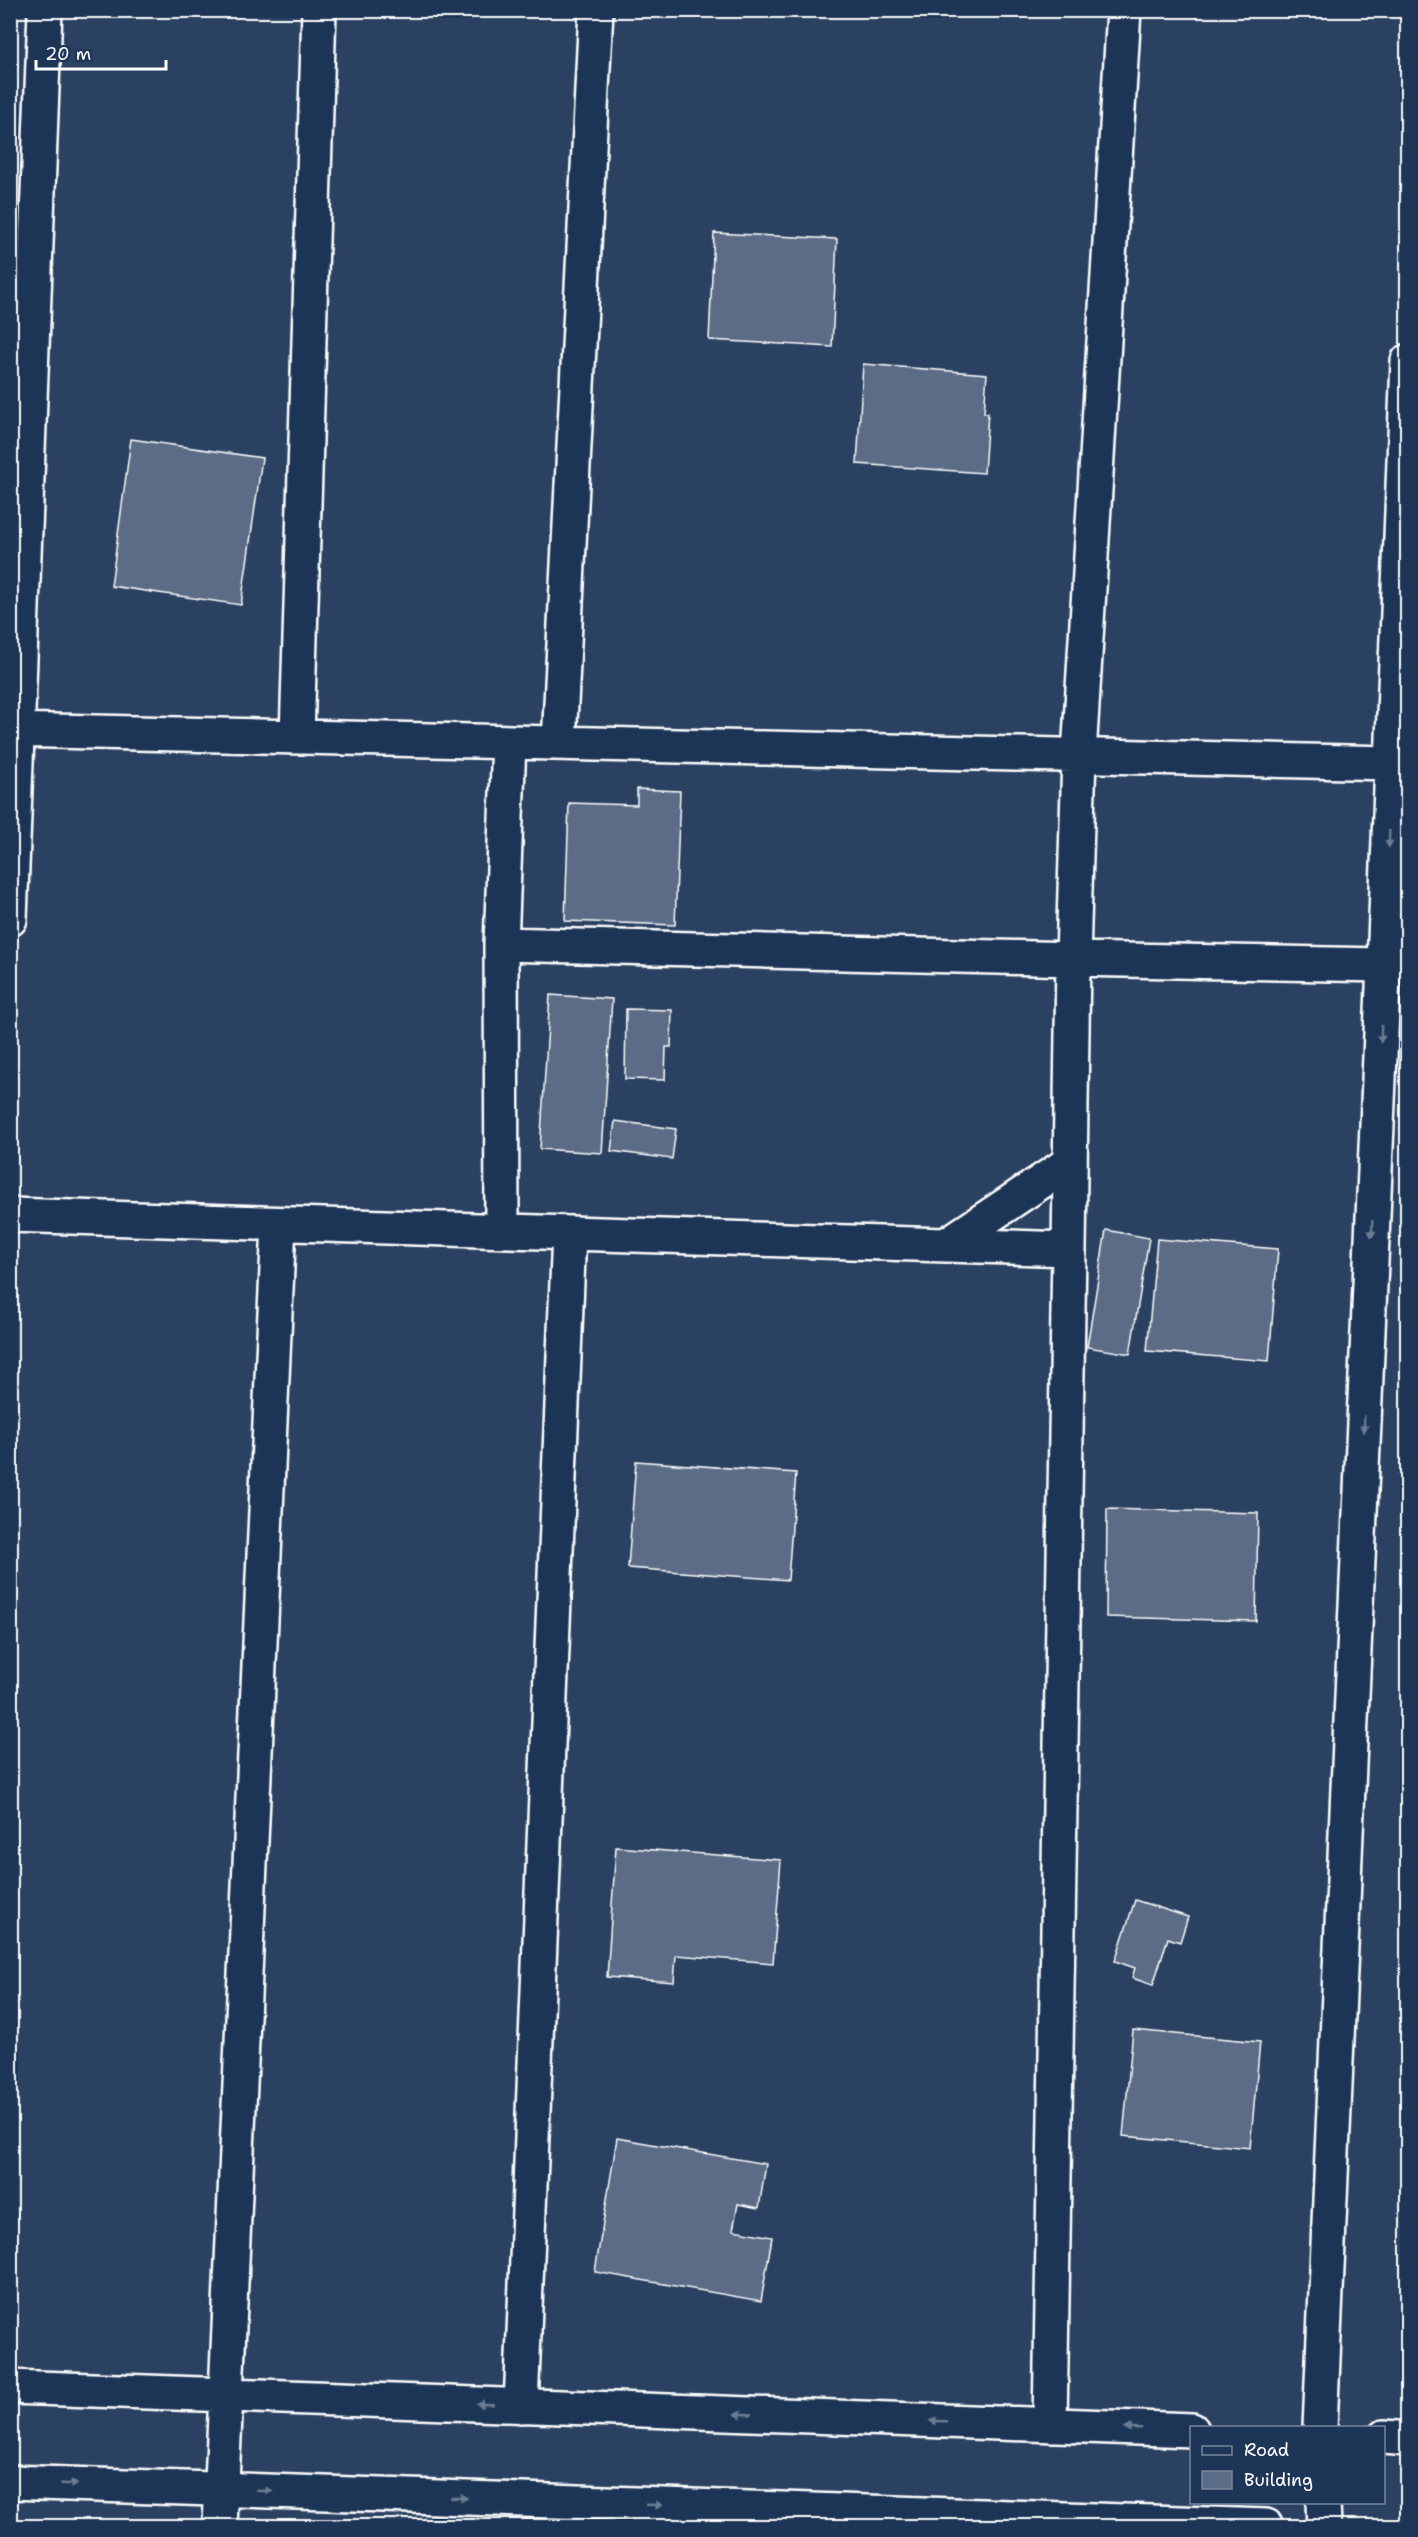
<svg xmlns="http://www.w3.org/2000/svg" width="1418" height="2537" viewBox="0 0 1418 2537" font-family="'Shantell Sans',sans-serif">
  <rect width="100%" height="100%" fill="#2a4161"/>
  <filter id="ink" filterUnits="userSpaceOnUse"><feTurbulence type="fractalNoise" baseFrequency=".0167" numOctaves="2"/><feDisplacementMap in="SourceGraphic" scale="12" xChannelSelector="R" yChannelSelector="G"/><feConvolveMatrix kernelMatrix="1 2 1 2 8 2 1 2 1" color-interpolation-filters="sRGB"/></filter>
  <g filter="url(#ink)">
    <path fill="#5b6c86" stroke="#fff" stroke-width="1.5" d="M714 233 837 239 832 347 709 340Z
      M863 364 987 374 984 413H988L984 473 857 464Z
      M131 439 262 458 241 605 111 586Z
      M637 789 680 791 675 925 565 921 569 803 637 805Z
      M550 995 612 999 602 1153 540 1149Z
      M626 1009 672 1010 671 1047H666L665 1080 625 1079Z
      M615 1121 676 1129 672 1159 611 1151Z
      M1106 1230 1149 1238 1130 1354 1087 1347Z
      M1157 1239 1278 1249 1269 1361 1147 1351Z
      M636 1461 796 1473 788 1580 628 1568Z
      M1107 1509 1258 1513 1256 1621 1106 1617Z
      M616 1847 781 1860 773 1963 676 1955 674 1982 607 1977Z
      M1135 1900 1188 1917 1180 1942 1168 1938 1153 1985 1132 1978 1135 1968 1115 1961Z
      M1133 2030 1260 2042 1250 2148 1123 2136Z
      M617 2138 766 2164 759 2208 738 2204 733 2230 772 2237 761 2301 595 2272Z"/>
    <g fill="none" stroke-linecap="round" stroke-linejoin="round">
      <g stroke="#fff" stroke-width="38">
        <path id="minor" d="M10 730 1392 763
          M297 737 319 10
          M559 743 596 10
          M10 919 45 10
          M501 944 1073 959 1384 965
          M10 1215 1069 1249 1050 2425
          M502 1229 501 944 509 742
          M946 1245 1069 1163
          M1069 1249 1073 959 1079 755 1124 10
          M10 2387 1192 2430
          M521 2406 569 1233
          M1320 2428 1384 965 1408 361
          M1384 2437 1408 2439
          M10 2482 1266 2526
          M1323 2502 1324 2526
          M220 2526 279 1224"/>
      </g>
      <use href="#minor" stroke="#1d3557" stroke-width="33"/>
    </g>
    <defs><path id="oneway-solid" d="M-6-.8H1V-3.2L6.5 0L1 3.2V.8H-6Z" transform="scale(1.5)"/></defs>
    <g fill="#6c7c92">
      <use href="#oneway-solid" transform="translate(1389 839) rotate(92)"/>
      <use href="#oneway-solid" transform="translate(1381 1034) rotate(92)"/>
      <use href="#oneway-solid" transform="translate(1372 1229) rotate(92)"/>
      <use href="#oneway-solid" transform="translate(1364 1424) rotate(92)"/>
      <use href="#oneway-solid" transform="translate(485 2404) rotate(-178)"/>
      <use href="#oneway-solid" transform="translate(743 2414) rotate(-178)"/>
      <use href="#oneway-solid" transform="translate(938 2421) rotate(-178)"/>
      <use href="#oneway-solid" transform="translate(1133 2428) rotate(-178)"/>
      <use href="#oneway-solid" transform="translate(69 2484) rotate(2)"/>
      <use href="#oneway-solid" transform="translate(264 2491) rotate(2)"/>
      <use href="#oneway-solid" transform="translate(459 2498) rotate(2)"/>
      <use href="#oneway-solid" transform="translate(654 2505) rotate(2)"/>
    </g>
  </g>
  <rect width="1418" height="2537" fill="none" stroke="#1d3557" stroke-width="36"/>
  <rect x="18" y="18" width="1382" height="2501" fill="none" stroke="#fff" stroke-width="2" filter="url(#ink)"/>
  <rect x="1190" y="2426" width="195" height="78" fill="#1d3557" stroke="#77869a" stroke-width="1.5"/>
  <rect x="1202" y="2446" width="30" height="9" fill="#1d3557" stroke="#77869a" stroke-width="1.5"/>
  <text x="1244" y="2456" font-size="18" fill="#ffffff">Road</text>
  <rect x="1202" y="2471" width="30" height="18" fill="#5b6c86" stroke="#77869a" stroke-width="1.5"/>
  <text x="1244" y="2486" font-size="18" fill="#ffffff">Building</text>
  <path d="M36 60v9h130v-9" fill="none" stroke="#ffffff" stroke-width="3"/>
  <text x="45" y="60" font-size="18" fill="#ffffff" stroke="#1d3557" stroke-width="4.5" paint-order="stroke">20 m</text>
</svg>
